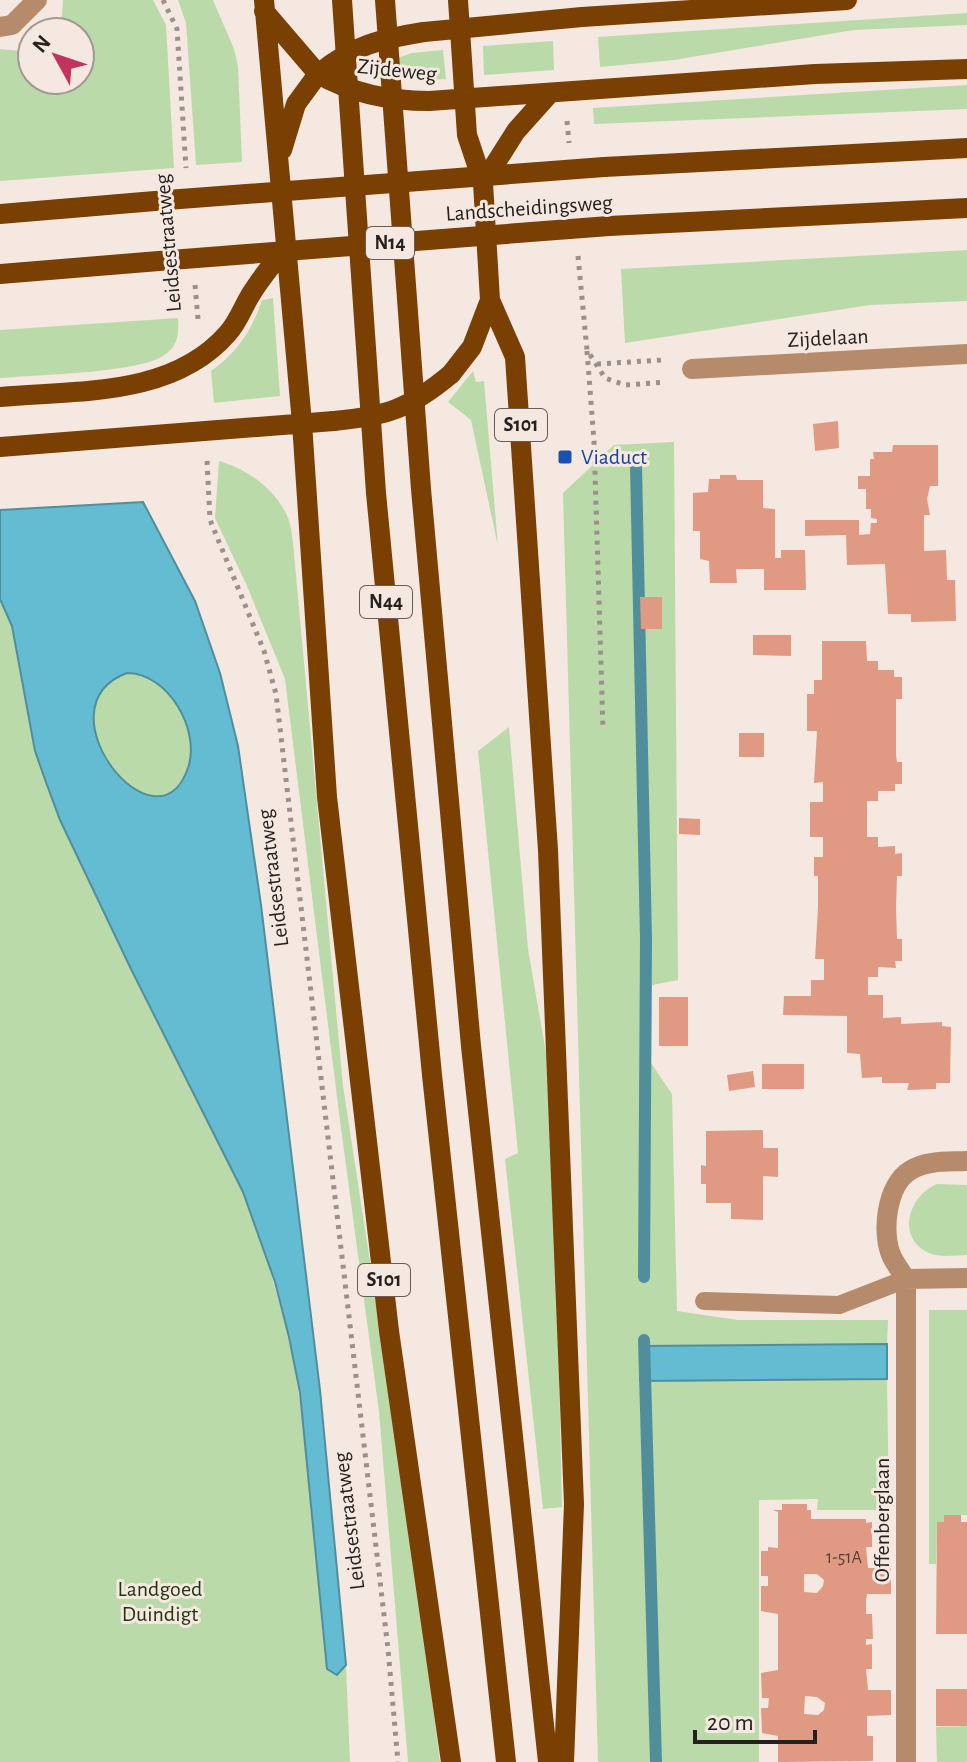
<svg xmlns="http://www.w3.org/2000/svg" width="967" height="1762" viewBox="0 0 967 1762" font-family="'Alegreya Sans',sans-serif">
  <rect width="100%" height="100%" fill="#f5e8e1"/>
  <path fill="#bbdaa9" d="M63 0H153L166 25 174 168 0 181V49L21 51 32 41V80H80V32H43L62 16Z
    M178 0H213L234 49 238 66 242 162 196 165 186 23Z
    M967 13V25L854 30 674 60 600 67 598 37Z
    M553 41 554 70 484 75 483 46Z
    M443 50 446 79C418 81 397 79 371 72L373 66 412 53Z
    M967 85V109L594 124 593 108Z
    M967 250V301L870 305 625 343 621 269Z
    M273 298 280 396 214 403 211 371C237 353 252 330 262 300Z
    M178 318C179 334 178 347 163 356 136 373 35 375 0 378V330Z
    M473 371 476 382 484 381 498 546 471 420 448 402Z
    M674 442 678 980 652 985 651 1063 672 1094 677 1311 738 1320H888L887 1344 640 1347 641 1381 887 1379 889 1510H817L818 1499 759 1500V1762H598L563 493 614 445Z
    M219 461C247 469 276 489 288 518 291 525 292 535 293 543L343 1086 407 1502 440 1762H408L379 1412 339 1113 285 679 247 586 215 518Z
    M0 599 12 626 20 659 35 751 60 820 131 969 243 1192 260 1235 289 1337 345 1669 346 1665 350 1762H0Z
    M127 673C168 673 201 731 188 768 157 858 36 707 127 673Z
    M509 727 528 949 546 1053 556 1241 562 1507 543 1509 505 1159 518 1153 478 751Z
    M937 1184 967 1185V1255C955 1255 940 1258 929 1253 895 1238 909 1195 937 1184Z
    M929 1310H967V1515H944V1522L937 1523 936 1564H929Z
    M967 1726V1762H937L936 1727Z"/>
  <path fill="#63bcd2" stroke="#518e9c" stroke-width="2" fill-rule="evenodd" d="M143 502 195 601 220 673 238 746 261 905 320 1390 346 1665 337 1675 327 1669 300 1393 289 1337 275 1282 243 1192 131 969 60 820 47 785 35 751 12 626 0 599V510ZM127 673C168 673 201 730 188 768 157 858 36 707 127 673Z
    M887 1344V1379L640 1381V1346Z"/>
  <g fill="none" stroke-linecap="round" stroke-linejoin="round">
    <path stroke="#518e9c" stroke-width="12" d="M636 466 646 939 644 1277
      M644 1340 656 1762"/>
  </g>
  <path fill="#e09a83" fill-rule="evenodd" d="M89 39 91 60 80 61V40Z
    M838 421 839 448 815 451 813 424Z
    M893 445H938V486H930L927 499 930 515H924V551L946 550 947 580H955L956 621 911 622V614H888L885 564 847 565 846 535 805 536V520H859V535L870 534 871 523H877V519L871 518V509H866V489H858V476H870V459H874L873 452H892Z
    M720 475H736L737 480H763V508L775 509V558H781V550H805L806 590H764V569H736L737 583H710L709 561 700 559V531H693V493L708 492 709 479H720Z
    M640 597H662V629H641Z
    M753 635H791V656L753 655Z
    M822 641H866L867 661H878V670H894V677H902V699H896V755L897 762H902V784H895V791H878V801H867V837H878V847L895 846V854L902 853V876H897L896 907 897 939H902V961H895L896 968 878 967V977H868V995H883V1018L901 1017V1024L942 1022V1026L951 1027 950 1083H936V1089L907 1090 909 1083H882V1077L862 1078 860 1054 847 1053V1016L783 1015 784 996H811V980H824V959H815L818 907V876H814V857H823V837H810V802H823V782L814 783 817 731H807V694H814V680H822Z
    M739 733H764V757H739Z
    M679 818 700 819V835L679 834Z
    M659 997H688V1046H659Z
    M762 1064H804V1089H762Z
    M753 1071 755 1087 729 1091 727 1075Z
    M763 1130V1148H778V1177L763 1176V1220L731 1219V1203H706V1184H701V1165L706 1166V1131Z
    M782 1504H807V1510H811V1519H866V1523L872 1522V1547H866L868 1568H891V1594H867L866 1600V1614H872L873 1639H866V1645L872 1644V1669H866L868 1690H891V1715L867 1716V1736H873V1761L778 1762V1736L762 1733 761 1708H768L769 1698H762L761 1673 778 1670V1614L761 1611V1586H768V1576H761V1551H768V1547L778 1548V1512L773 1510H782ZM804 1574H817L824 1580 823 1586 817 1593 804 1592ZM805 1696 817 1697 825 1703 824 1710 818 1715 804 1714Z
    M944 1515H961V1522H967V1634H936L937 1522H944Z
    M936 1689H967V1726H936Z"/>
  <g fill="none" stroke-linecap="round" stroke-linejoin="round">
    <path stroke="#9a908c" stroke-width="5" stroke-dasharray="4 6" stroke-linecap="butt" d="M163 0 177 29 186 168
      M567 121 569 143
      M578 256 587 350 605 378 625 385 666 382
      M195 285 198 319
      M587 351 594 441 603 729
      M597 364 663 360
      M207 461 210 520 264 651 276 694 388 1649 398 1762"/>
    <path stroke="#b68b6c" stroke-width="18" d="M704 1301 839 1305 906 1279"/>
    <path stroke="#b68b6c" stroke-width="20" d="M0 27 12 25 37 0
      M692 369 967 354
      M906 1279 967 1278
      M906 1762V1279C901 1272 896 1265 892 1257 881 1234 886 1184 911 1170 927 1160 949 1162 967 1161"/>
    <path stroke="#793f03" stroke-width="20" d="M264 0 302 423 327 797 389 1331 451 1762
      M342 0 376 493 432 1075 506 1762
      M385 0 421 489 471 1046 548 1762
      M458 0 467 135 483 183 490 300 515 357 548 850 574 1504 564 1762
      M264 11 318 74 296 104 282 150
      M424 32 582 17 847 0
      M429 101 815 74 967 69
      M604 167 967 148
      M483 183 516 131 550 93
      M0 214 167 200
      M609 226 967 208
      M0 274 171 260
      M451 374 472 347 490 300
      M0 397C78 390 173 397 228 333 239 321 244 304 253 291 263 275 275 261 286 247
      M0 447 334 421"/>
    <path stroke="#793f03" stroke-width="20" d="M424 32C380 39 354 45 318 74 353 94 389 101 429 101
      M167 200 604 167
      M171 260 609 226
      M334 421C387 416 409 409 451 374"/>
  </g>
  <rect fill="#1a4fb4" stroke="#f5e8e1" stroke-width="3" x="557" y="449" width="16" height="16" rx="4"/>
  <g text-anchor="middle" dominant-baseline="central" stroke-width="6" stroke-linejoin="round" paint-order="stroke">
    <g font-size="18" fill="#543f38">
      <text x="844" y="1558">1-51A</text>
    </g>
    <g fill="#f5e8e1" stroke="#645d59" stroke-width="2">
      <rect x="366" y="227" width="48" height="32" rx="6"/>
      <rect x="495" y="409" width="52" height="32" rx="6"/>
      <rect x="360" y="586" width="52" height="32" rx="6"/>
      <rect x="358" y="1264" width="52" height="32" rx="6"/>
    </g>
    <g font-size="20" font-weight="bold" fill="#26211f">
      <text x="390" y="243">N14</text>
      <text x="521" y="425">S101</text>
      <text x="386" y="602">N44</text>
      <text x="384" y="1280">S101</text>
    </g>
    <g font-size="22" fill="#26211f" stroke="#f5e8e1">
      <text transform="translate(397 70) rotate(6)">Zijdeweg</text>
      <text transform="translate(529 208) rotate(-4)">Landscheidingsweg</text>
      <text transform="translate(168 243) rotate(-95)">Leidsestraatweg</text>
      <text transform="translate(828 338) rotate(-3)">Zijdelaan</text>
      <text transform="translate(273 878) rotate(-97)">Leidsestraatweg</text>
      <text transform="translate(882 1520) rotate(-90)">Offenberglaan</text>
      <text transform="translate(349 1521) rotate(-97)">Leidsestraatweg</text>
    </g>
    <g font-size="22" fill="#164399" stroke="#f5e8e1" text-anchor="start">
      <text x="581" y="457">Viaduct</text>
    </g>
    <g font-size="22" fill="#1e350a" stroke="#f5e8e1">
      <text x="160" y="1589">Landgoed<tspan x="160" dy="25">Duindigt</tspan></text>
    </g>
  </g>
  <g transform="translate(56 56) rotate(310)"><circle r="38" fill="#f5e8e1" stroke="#a29893" stroke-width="2"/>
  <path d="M0-6L14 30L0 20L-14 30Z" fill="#c2345f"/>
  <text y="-12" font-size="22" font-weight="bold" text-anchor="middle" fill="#26211f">N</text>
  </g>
  <path d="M695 1730v12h120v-12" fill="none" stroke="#26211f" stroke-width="4"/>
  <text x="707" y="1730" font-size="24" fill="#26211f" stroke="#f5e8e1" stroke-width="6" paint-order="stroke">20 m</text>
</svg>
